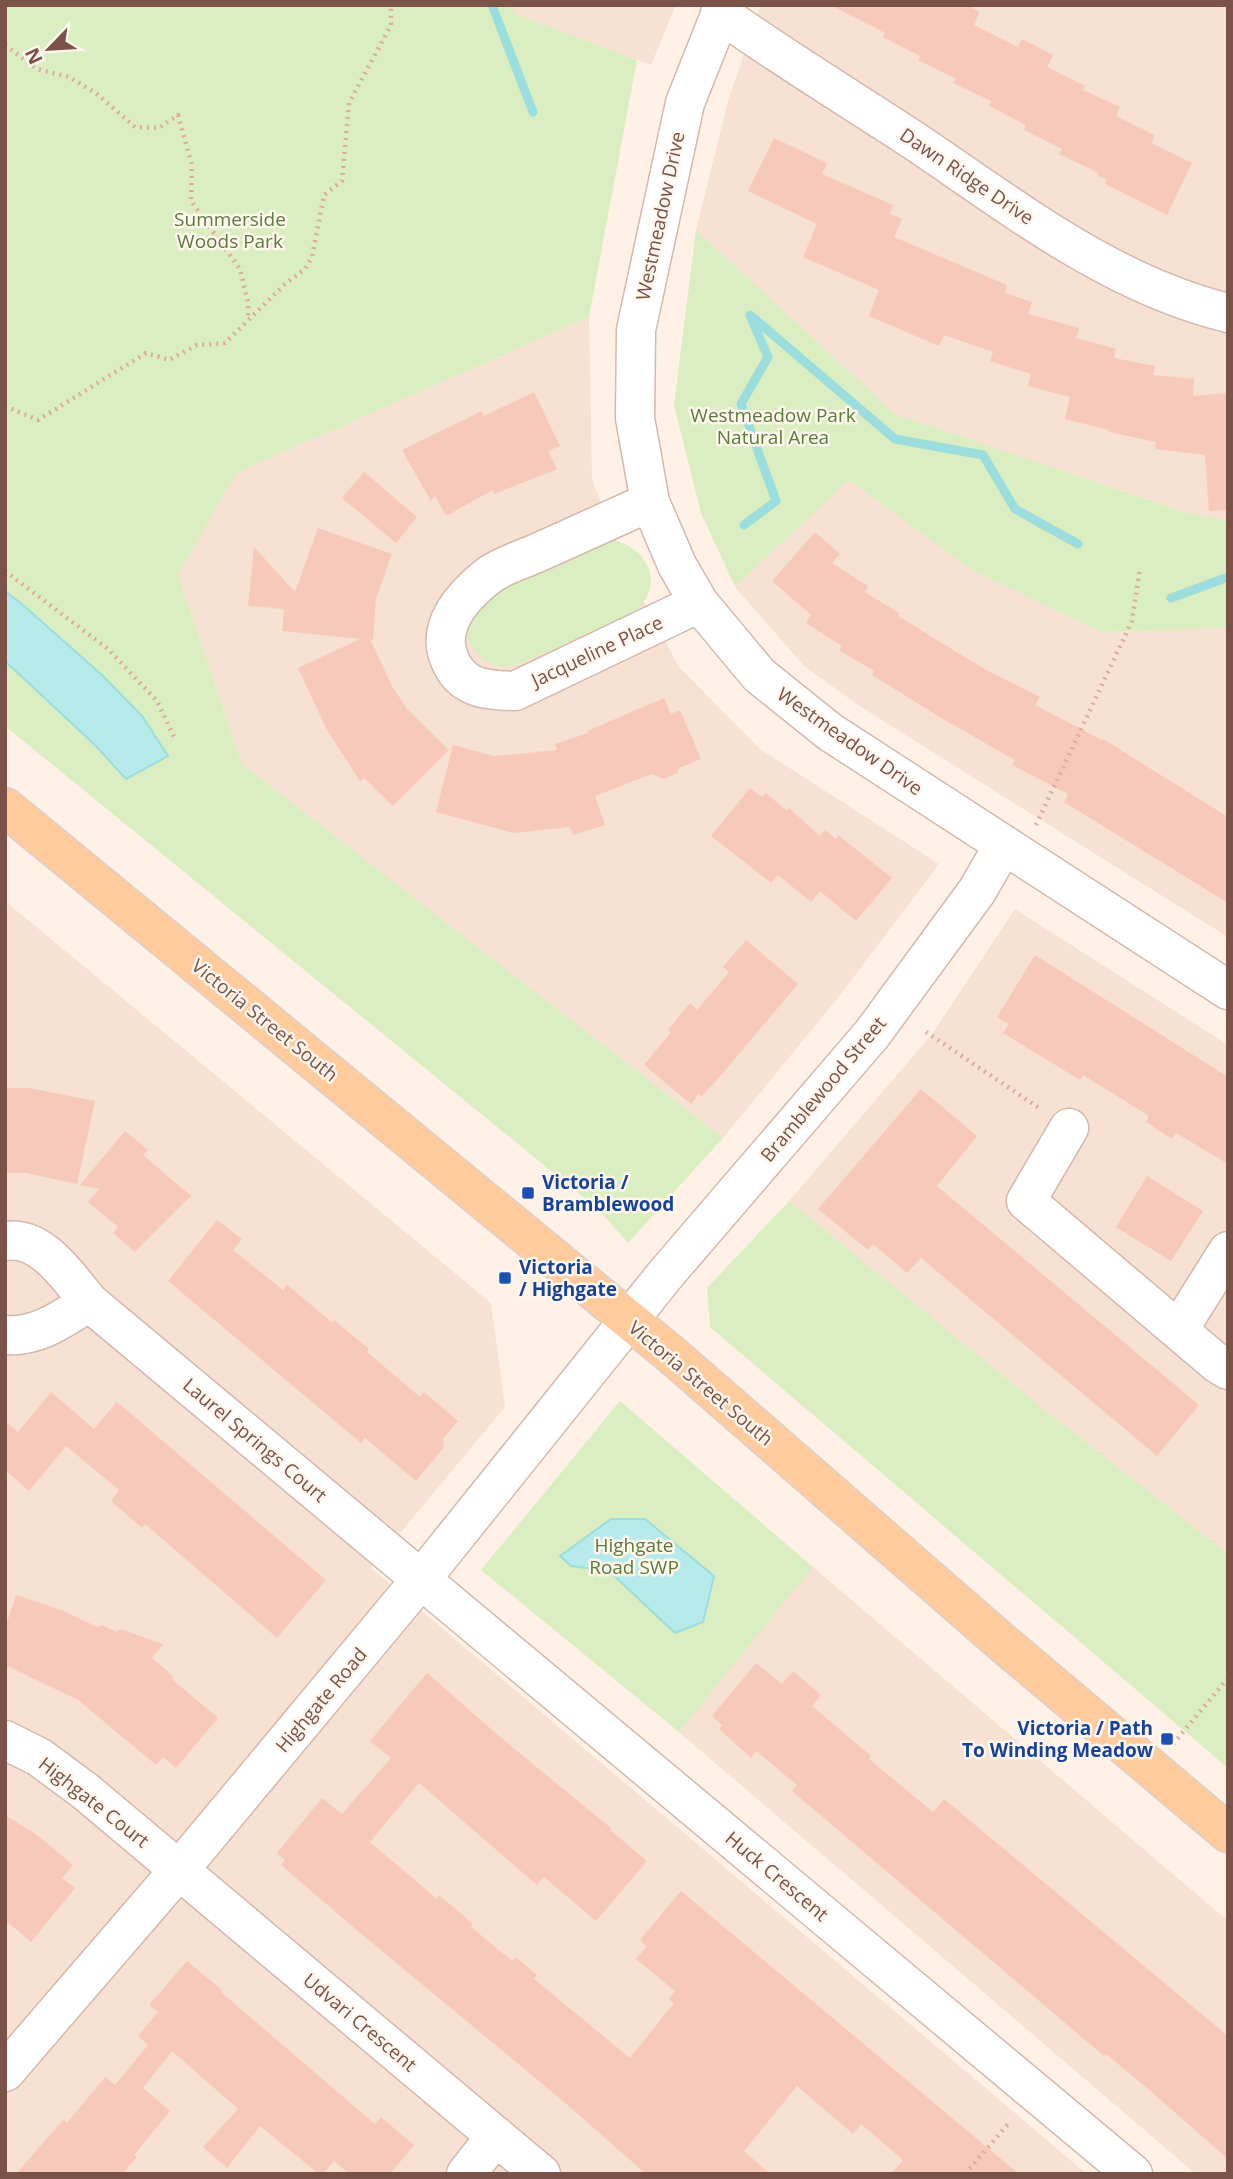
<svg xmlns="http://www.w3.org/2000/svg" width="1233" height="2179" viewBox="0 0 1233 2179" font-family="'Open Sans',sans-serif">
  <rect width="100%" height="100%" fill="#fff1e5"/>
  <path fill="#f7e1d3" d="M515 5H676L651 65 512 13Z
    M761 5H1228V521L1187 513 895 414 696 230 728 101Z
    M589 317 592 480 630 575 679 667 760 749 939 864 837 999 723 1138 242 764 178 575 236 473Z
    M849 480 973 571 1101 632 1228 628V937L861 707 804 666 735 587Z
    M5 901 491 1303 505 1407 371 1568 1087 2174H5Z
    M1015 909 1228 1045V1554L1050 1414 789 1201 932 1034Z
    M813 1567 1228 1921V2174H1196L679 1732Z"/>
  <path fill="#daeec1" d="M5 5H515L513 13 637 60 589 317 236 473 178 575 242 764 723 1138 628 1243 599 1210 5 726V661L95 745 126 779 167 756 142 716 103 676 23 605 5 591Z
    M696 230 895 414 1187 513 1228 521V628L1101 632 973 571 849 480 735 587 701 513 674 405Z
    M614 540C651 549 665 589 633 613L520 664C513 666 506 668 498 666 484 663 466 647 467 631 467 620 478 605 483 595L603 541Z
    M789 1201 1050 1414 1228 1554V1768L710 1327 707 1288Z
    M620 1401 813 1567 679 1732 481 1570Z"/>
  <path fill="#b7ebeb" stroke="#9cddde" stroke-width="2" d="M5 591 23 605 103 676 142 716 168 756 126 779 95 745 5 661Z
    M611 1519H645L714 1576 703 1622 675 1633 609 1571 571 1566 560 1556Z"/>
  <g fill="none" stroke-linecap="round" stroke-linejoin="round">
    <path stroke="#9cddde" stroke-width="9" d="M492 5 533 112
      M750 315 895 439 983 455 1015 509 1078 544
      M744 525 776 501 741 404 768 357 751 318
      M1171 598 1228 577"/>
  </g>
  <path fill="#f7c9ba" d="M830 5H966L980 12 974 25 1018 47 1022 39 1053 55 1047 67 1085 86 1083 90 1120 107 1116 116 1155 135 1151 143 1192 163 1167 215 1105 184 1107 180 1097 175 1099 173 1059 154 1062 149 1024 130 1026 125 989 106 991 101 953 83 956 79 918 60 920 56 883 37 885 33Z
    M774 138 827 163 822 174 893 205 890 214 902 219 894 237 1007 285 1005 293 1032 302 1028 314 1079 328 1076 338 1116 349 1114 358 1155 366 1153 375 1194 379 1193 396 1228 393V510L1209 511 1205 455 1155 449 1156 442 1109 432V430L1065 419 1070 397 1028 386 1031 374 990 361 993 352 944 335 939 346 869 316 879 290 803 257 817 224 748 191Z
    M534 392 560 446 548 451 557 469 494 494 493 490 446 516 435 496 431 501 402 450 482 411 484 416Z
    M364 472 417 517 396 543 342 498Z
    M318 528 392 554 376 599 373 640 370 639 392 686 407 709 449 750 393 806 364 778 360 781 327 730 298 668 360 639 282 631 284 609 248 606 254 547 295 592Z
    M815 532 840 554 832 563 868 586 865 592 899 613 898 616 986 670 1040 697 1035 705 1102 740 1103 739 1228 817V903L1064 802 1068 794 1012 765 1015 760 943 719 872 675 874 671 839 650 842 646 806 623 811 615 772 581Z
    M664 698 671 714 680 710 701 759 679 768 677 773 664 779 652 774 595 796 605 825 573 835 570 827 514 833 436 812 453 745 494 756 557 750 555 744 588 733 587 731Z
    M750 788 762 797 766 793 787 811 789 808 820 836 825 830 836 839 838 835 892 878 856 921 820 891 811 902 778 875 771 883 711 836Z
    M746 940 798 984 722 1074 702 1096 699 1094 691 1104 644 1065 671 1032 668 1030 690 1003 697 1010 729 972 723 967Z
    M1035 955 1228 1077V1164L1176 1133 1172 1139 1146 1122 1149 1116 1083 1075 1080 1080 1003 1033 1009 1024 997 1017Z
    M5 1088H29L95 1101 77 1184 26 1173H5Z
    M921 1089 977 1136 937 1186 1199 1405 1157 1456 921 1258 907 1273 873 1244 868 1250 818 1209Z
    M125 1131 148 1150 143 1155 191 1196 135 1252 113 1233 118 1227 88 1202 99 1189 80 1185Z
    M1147 1176 1203 1211 1171 1261 1116 1227Z
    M217 1220 242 1239 233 1250 283 1290 287 1285 332 1322 334 1320 369 1349 367 1352 420 1397 424 1392 458 1421 443 1439 444 1447 416 1481 365 1438 361 1443 168 1281Z
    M51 1392 94 1429 117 1402 326 1580 277 1638 145 1524 142 1528 111 1501 119 1490 66 1446 29 1491 5 1470V1421L18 1432Z
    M16 1595 64 1611 97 1627 102 1625 117 1632 120 1629 163 1644 152 1658 173 1676V1680L218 1718 176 1768 163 1757 156 1765 78 1700 5 1665V1628Z
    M756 1663 782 1684 793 1671 821 1695 812 1706 871 1756 869 1759 933 1812 944 1799 1228 2036V2159L1147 2088 1106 2054 1104 2056 792 1791 797 1785 756 1751 751 1758 719 1729 722 1725 712 1716Z
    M427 1673 499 1736 612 1829 610 1830 647 1861 596 1921 544 1877 537 1885 419 1783 370 1842 437 1899 439 1895 473 1924 471 1927 512 1961 516 1957 537 1975 534 1979 630 2058 674 2003 669 1999 675 1991 636 1959 647 1946 640 1940 681 1891 1019 2174H891L903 2160 861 2124 853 2134 797 2086 744 2151 770 2174H646L563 2101 359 1932 281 1865 285 1860 277 1853 322 1798 342 1814 391 1758 370 1741Z
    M5 1815 37 1835 73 1865 62 1878 75 1888 31 1942 5 1920Z
    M187 1961 222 1990 221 1992 375 2124 381 2117 414 2145 390 2174H349L334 2161 323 2174H319L260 2126 227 2168 203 2147 238 2109 172 2051 143 2088 170 2111 134 2155 137 2157 122 2174H16L63 2120 67 2123 105 2077 115 2085 148 2045 138 2036 158 2012 149 2005Z"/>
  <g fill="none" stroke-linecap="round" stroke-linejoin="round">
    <g stroke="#d4b8ac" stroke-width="41">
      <path id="minor" d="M724 5 685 103 636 330 635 418 650 502 677 565 699 603 759 675 830 732 1228 990
        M720 13C784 59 851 99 916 142 1014 208 1112 285 1228 313
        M650 502C612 519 574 536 537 553 521 560 501 566 488 576 464 595 436 625 449 658 461 689 485 690 515 691L699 603
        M1069 1128 1026 1201 1218 1364 1228 1370
        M5 1241C42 1235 68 1277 89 1302L1133 2174
        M1179 1329 1228 1251
        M5 1335C37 1338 64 1318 89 1302
        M5 1740 39 1757 85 1791 541 2174
        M5 2072 179 1870 422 1578 665 1275 872 1034 977 891 1003 846
        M466 2174 496 2136"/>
    </g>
    <g stroke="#dacfcb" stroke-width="41">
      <path id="major" d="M5 807 673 1356 1005 1645 1228 1833"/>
    </g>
    <path stroke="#ddac9c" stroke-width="4.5" stroke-dasharray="2 5" stroke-linecap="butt" d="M5 45 37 69 69 77 97 94 135 127 159 128 178 115 192 165 191 201 240 269 248 302V319
      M5 406 38 420 146 353 169 360 197 345 225 343 285 284 305 269 312 257 324 195 342 181 349 103 391 25V5
      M5 571 108 649 157 701 175 739
      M1036 825 1132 621 1140 568
      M926 1032 1042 1110
      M1173 1744 1228 1678
      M965 2174 1009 2123"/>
    <use href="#minor" stroke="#fff" stroke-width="38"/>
    <use href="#major" stroke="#ffcb9c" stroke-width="38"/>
  </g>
  <g fill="#1a4fb4" stroke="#fff6ee" stroke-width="2.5">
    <rect x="521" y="1186" width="14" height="14" rx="3.5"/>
    <rect x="498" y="1271" width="14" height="14" rx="3.5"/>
    <rect x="1160" y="1732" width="14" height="14" rx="3.5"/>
  </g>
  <g text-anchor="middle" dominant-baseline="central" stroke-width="5" stroke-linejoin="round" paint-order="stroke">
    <g font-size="19" fill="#7b5247" stroke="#fff6ee">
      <text transform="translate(967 176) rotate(34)">Dawn Ridge Drive</text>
      <text transform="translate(660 216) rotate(-78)">Westmeadow Drive</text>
      <text transform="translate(597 651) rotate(-25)">Jacqueline Place</text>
      <text transform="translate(850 741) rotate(35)">Westmeadow Drive</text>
      <text transform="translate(265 1020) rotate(39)">Victoria Street South</text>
      <text transform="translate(823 1089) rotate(-50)">Bramblewood Street</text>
      <text transform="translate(701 1383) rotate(40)">Victoria Street South</text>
      <text transform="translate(255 1440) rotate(40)">Laurel Springs Court</text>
      <text transform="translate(321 1700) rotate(-50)">Highgate Road</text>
      <text transform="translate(94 1802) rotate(38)">Highgate Court</text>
      <text transform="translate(777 1876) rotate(40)">Huck Crescent</text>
      <text transform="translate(360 2022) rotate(40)">Udvari Crescent</text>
    </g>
    <g font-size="19" fill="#587c3b" stroke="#fff6ee">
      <text x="230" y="219">Summerside<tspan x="230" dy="22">Woods Park</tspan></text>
      <text x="773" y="415">Westmeadow Park<tspan x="773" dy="22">Natural Area</tspan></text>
      <text x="634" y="1545">Highgate<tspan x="634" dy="22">Road SWP</tspan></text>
    </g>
    <g font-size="19" font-weight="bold" fill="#164399" stroke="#fff6ee" text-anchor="start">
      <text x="542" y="1182">Victoria /<tspan x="542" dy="22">Bramblewood</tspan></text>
      <text x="519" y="1267">Victoria<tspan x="519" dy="22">/ Highgate</tspan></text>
      <text x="1153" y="1728" text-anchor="end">Victoria / Path<tspan x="1153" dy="22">To Winding Meadow</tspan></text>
    </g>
  </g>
  <rect width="1233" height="2179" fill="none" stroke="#7b5247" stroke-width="14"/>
  <g transform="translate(49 49) rotate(245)" stroke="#fff6ee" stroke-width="5" paint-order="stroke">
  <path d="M0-5L12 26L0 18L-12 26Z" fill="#7b5247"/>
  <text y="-10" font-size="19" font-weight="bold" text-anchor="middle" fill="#7b5247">N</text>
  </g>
</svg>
